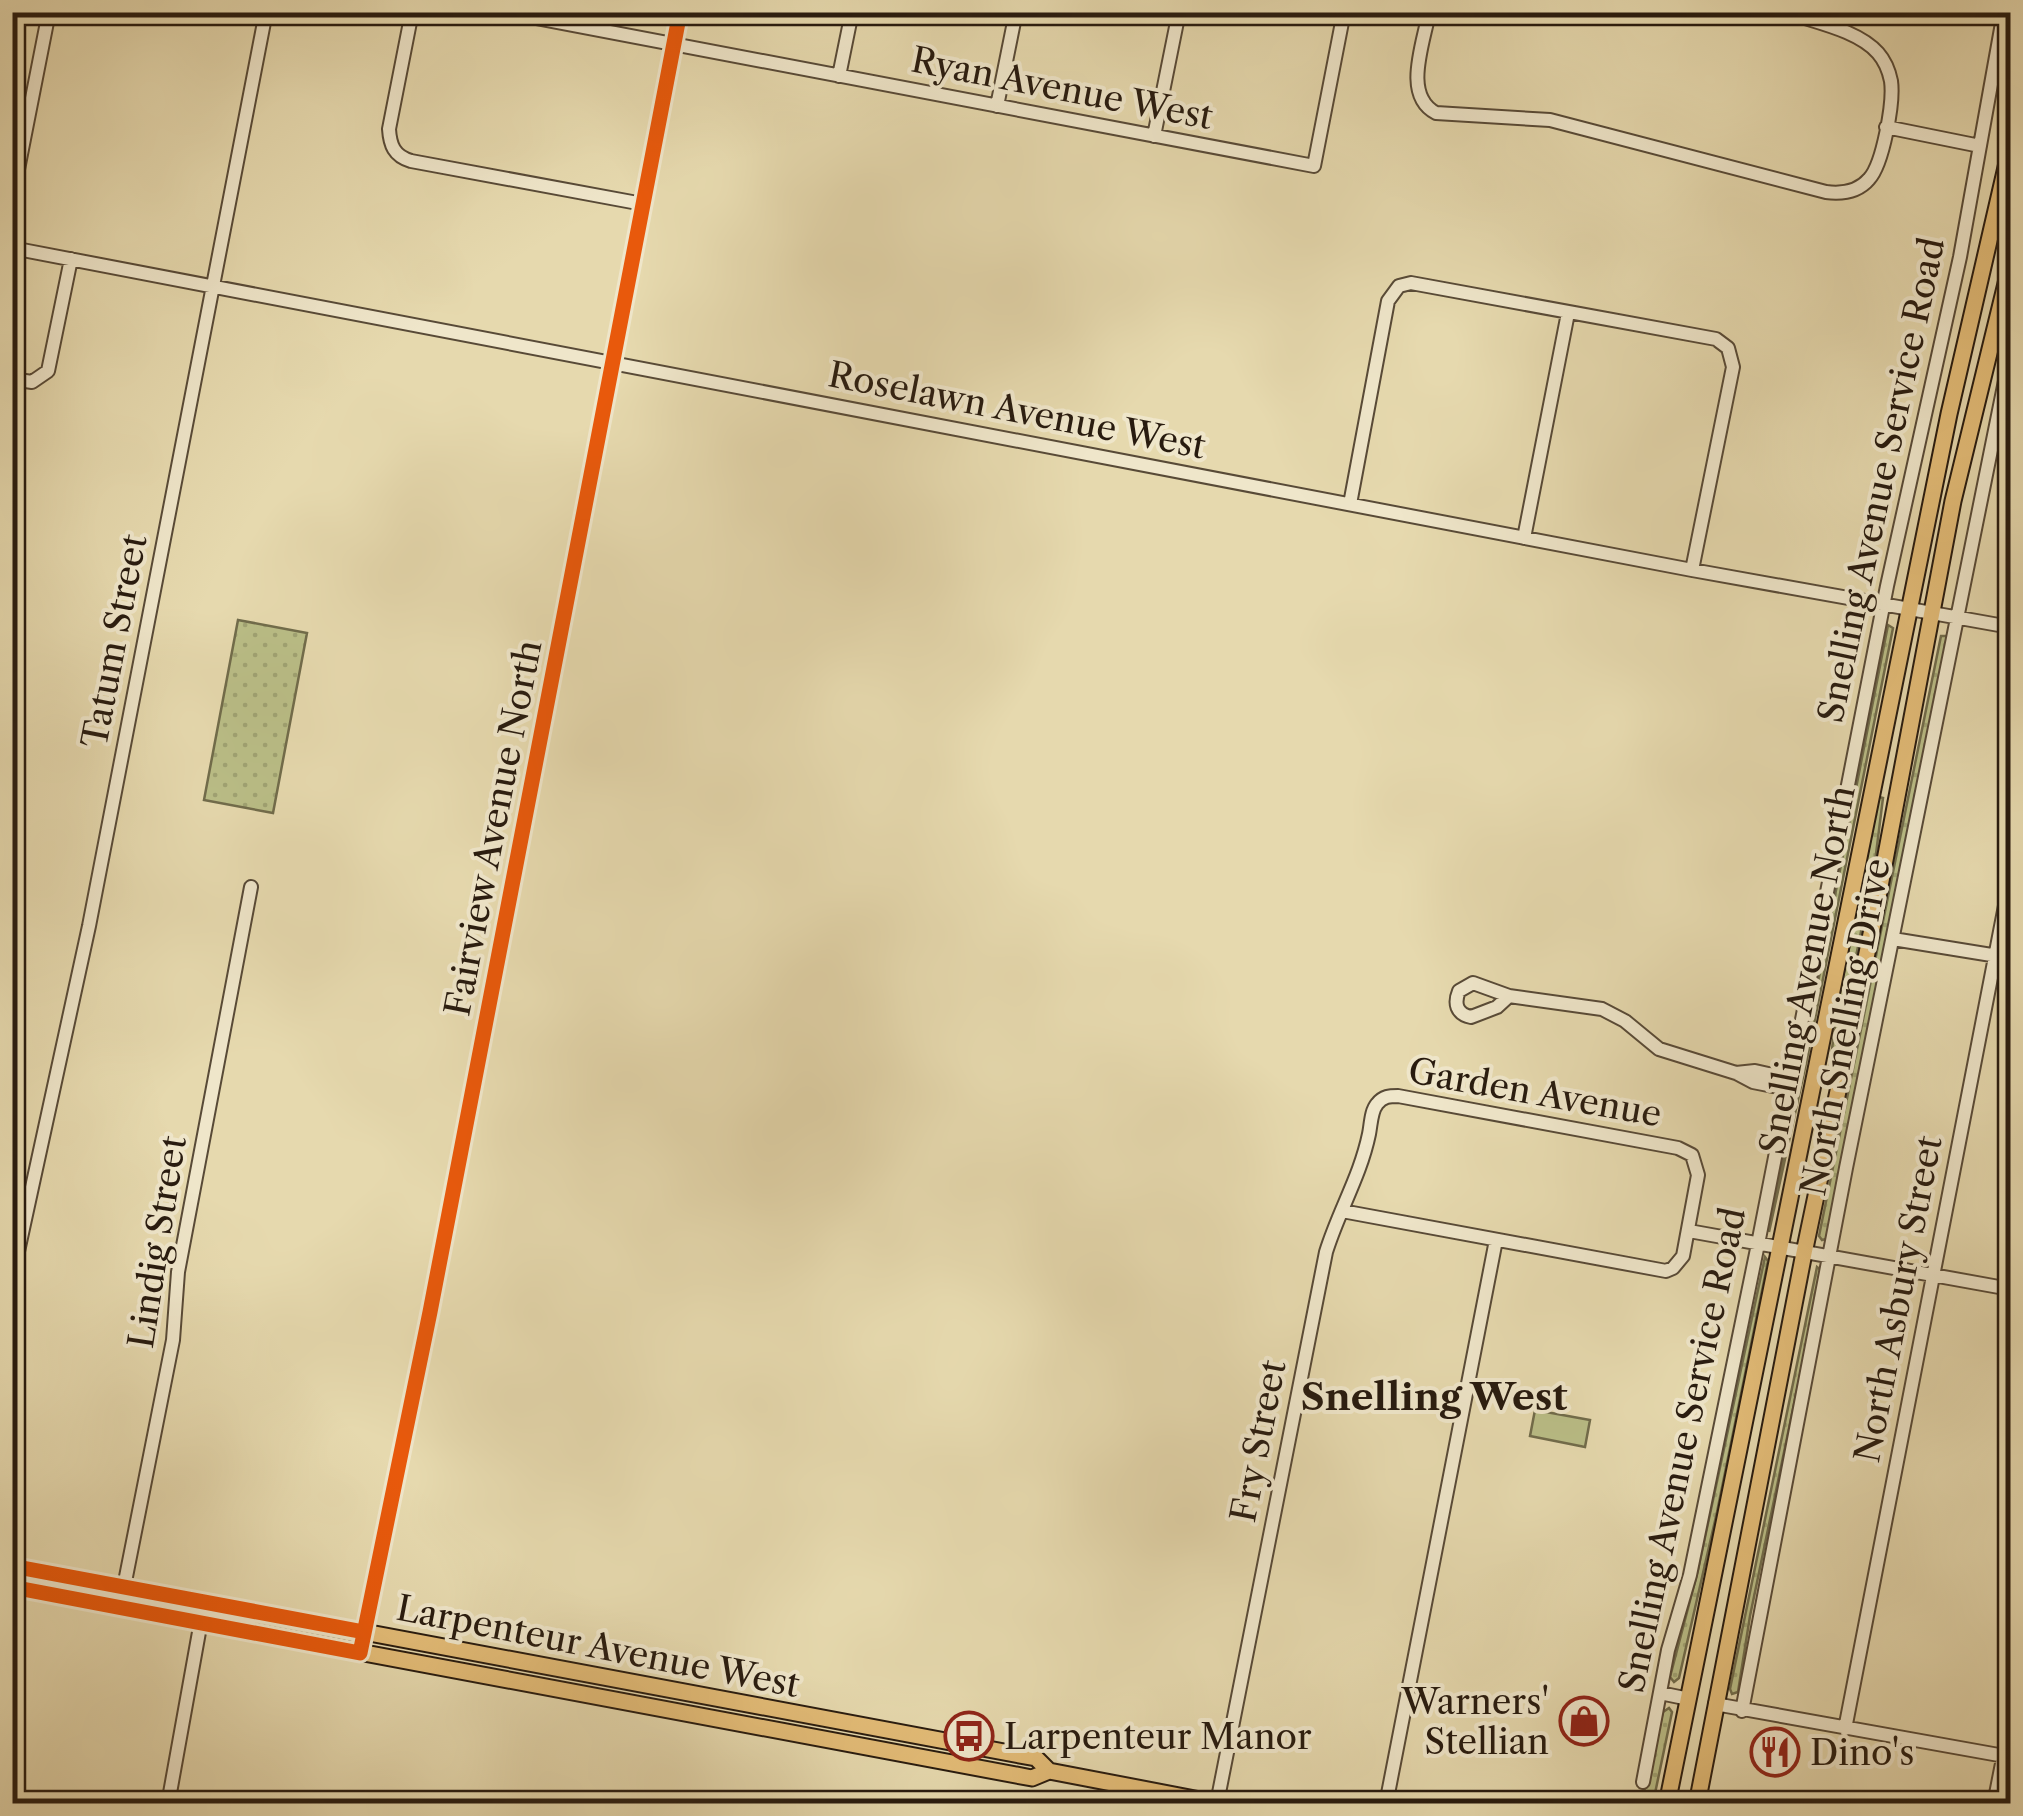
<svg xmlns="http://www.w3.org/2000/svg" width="2023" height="1816" viewBox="0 0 2023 1816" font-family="'Libre Caslon Text',serif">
  <defs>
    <pattern id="grass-dots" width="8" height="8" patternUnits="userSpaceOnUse" patternTransform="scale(2.5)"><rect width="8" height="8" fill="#babe87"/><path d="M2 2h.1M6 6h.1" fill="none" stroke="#a0a373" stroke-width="1.8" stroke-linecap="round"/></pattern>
  </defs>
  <rect width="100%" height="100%" fill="#e6d9ae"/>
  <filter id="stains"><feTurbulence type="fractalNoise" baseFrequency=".002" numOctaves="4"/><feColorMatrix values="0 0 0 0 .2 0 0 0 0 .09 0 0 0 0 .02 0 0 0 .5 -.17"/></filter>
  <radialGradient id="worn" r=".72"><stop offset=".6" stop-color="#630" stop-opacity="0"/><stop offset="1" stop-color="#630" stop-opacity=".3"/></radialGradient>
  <path fill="url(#grass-dots)" stroke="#716c4b" stroke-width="2.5" d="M238 620 307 633 273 813 204 800Z
    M1888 625 1893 628 1807 1059 1769 1232Z
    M1941 636H1947L1943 660 1834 1205 1826 1239 1822 1240 1819 1236Z
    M1879 797 1883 798 1875 862 1834 1066 1830 1065 1838 1002Z
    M1765 1257 1768 1261 1717 1512 1679 1678 1674 1682 1670 1677 1698 1570Z
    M1817 1267 1821 1270 1815 1303 1750 1616 1738 1692 1732 1694 1730 1689Z
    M1669 1708 1672 1712 1653 1803H1650L1643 1796 1663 1712Z"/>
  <path fill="#babe87" stroke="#716c4b" stroke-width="2.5" d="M1535 1410 1590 1420 1585 1447 1530 1436Z"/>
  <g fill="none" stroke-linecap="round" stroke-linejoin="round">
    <g stroke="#584a37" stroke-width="16">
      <path id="minor" d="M412 12 389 129C390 145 394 156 411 161L643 204
        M505 12 1314 166 1344 12
        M1429 12C1424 43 1402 95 1436 113L1550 120 1826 192C1842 194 1858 192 1869 179 1883 164 1894 102 1891 81 1889 71 1885 61 1878 53 1858 30 1814 22 1786 12
        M839 76 852 12
        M997 106 1016 12
        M1886 127 1980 146
        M1154 136 1179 12
        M12 200 49 12
        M12 248 1692 570 2010 627
        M12 379 32 382 48 371 71 259
        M1350 504 1388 301 1399 286 1411 283 1716 339 1728 348 1733 367 1692 570
        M12 537V544
        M1524 538 1568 313
        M1893 939 2010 958
        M1509 996 1497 1007 1471 1017C1456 1014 1454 1003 1459 991L1473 983 1509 996 1602 1009 1625 1021 1659 1049 1736 1073 1753 1082 1788 1089
        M1736 1073 1755 1071 1790 1079
        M1689 1231 2010 1289
        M12 1279 89 926 266 12
        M120 1607 173 1340 178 1272 251 887
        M360 1653 430 1312 680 12
        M1660 1693 1689 1699
        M1715 1704 2010 1757
        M1742 1711 1846 1168 2010 356
        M1845 1729 2010 880
        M1643 1782 1668 1650 1690 1575 1758 1244 1887 586 1960 257 2004 12
        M1217 1803 1326 1252C1339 1210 1360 1177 1369 1134 1371 1124 1371 1111 1377 1104 1383 1096 1390 1096 1398 1096L1678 1148 1692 1155 1698 1175 1683 1256 1673 1268 1666 1271 1342 1211
        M168 1804 201 1621
        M1386 1804 1496 1240
        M1994 1804 2010 1723"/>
    </g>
    <g stroke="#281b0f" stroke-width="19">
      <path id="major" d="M12 1566 1036 1758 1049 1771
        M12 1587 1032 1778 1049 1771 1221 1804
        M1667 1804 1949 414 2010 150
        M1697 1804 1804 1253 1871 934 1953 501 2010 267"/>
    </g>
    <use href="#minor" stroke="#efe6ca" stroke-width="12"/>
    <use href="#major" stroke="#e3bc77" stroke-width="15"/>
    <g stroke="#efe6ca" stroke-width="21">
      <path id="cycleway" d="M12 1566 364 1632
        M12 1587 360 1653 430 1312 680 12"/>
    </g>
    <use href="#cycleway" stroke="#e8590c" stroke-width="15"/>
  </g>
  <defs>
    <g id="shop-ring" transform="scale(2.5)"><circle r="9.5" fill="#efe6ca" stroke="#8f2418" stroke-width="1.5"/><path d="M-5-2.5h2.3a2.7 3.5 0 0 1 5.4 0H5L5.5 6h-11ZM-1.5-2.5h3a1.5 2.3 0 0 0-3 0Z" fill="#8f2418"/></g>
    <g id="bus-ring" transform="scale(2.5)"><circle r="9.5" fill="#efe6ca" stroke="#8f2418" stroke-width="1.5"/><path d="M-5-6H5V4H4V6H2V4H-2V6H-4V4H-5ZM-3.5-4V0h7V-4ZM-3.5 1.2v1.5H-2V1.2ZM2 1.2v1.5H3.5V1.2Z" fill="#8f2418"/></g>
    <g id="restaurant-ring" transform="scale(2.5)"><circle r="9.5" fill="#efe6ca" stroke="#8f2418" stroke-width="1.5"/><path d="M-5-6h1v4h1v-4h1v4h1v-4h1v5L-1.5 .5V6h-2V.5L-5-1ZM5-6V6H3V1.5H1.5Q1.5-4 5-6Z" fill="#8f2418"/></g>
  </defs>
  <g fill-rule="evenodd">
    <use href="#shop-ring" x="1584" y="1721"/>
    <use href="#bus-ring" x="969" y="1736"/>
    <use href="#restaurant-ring" x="1775" y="1752"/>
  </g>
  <g text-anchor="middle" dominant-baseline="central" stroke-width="8" stroke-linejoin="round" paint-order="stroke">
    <g font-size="35" fill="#281b0f" stroke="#efe6ca">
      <text transform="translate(1062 88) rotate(11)">Ryan Avenue West</text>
      <text transform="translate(1017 410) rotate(11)">Roselawn Avenue West</text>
      <text transform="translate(1881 480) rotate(-78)">Snelling Avenue Service Road</text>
      <text transform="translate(114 641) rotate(-79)">Tatum Street</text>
      <text transform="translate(493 828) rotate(-79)">Fairview Avenue North</text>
      <text transform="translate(1807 970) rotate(-79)">Snelling Avenue North</text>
      <text transform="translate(1845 1027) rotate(-79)">North Snelling Drive</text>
      <text transform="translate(1535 1092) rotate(10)">Garden Avenue</text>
      <text transform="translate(157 1242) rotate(-81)">Lindig Street</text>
      <text transform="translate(1898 1299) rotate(-79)">North Asbury Street</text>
      <text transform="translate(1258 1441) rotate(-79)">Fry Street</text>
      <text transform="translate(1682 1450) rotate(-78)">Snelling Avenue Service Road</text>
      <text transform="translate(598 1646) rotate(11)">Larpenteur Avenue West</text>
    </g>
    <g font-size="35" fill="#281b0f" stroke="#efe6ca" text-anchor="start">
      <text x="1549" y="1701" text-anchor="end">Warners'<tspan x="1549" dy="40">Stellian</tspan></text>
      <text x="1004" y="1736">Larpenteur Manor</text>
      <text x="1810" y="1752">Dino's</text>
    </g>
    <g font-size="38" font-weight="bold" fill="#281b0f" stroke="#efe6ca">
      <text x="1434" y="1396">Snelling West</text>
    </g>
  </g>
  <rect width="2023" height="1816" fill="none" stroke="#e6d9ae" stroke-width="50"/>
  <rect x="15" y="15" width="1993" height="1786" fill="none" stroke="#281b0f" stroke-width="5"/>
  <rect x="25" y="25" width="1973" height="1766" fill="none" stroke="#281b0f" stroke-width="2.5"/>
  <rect width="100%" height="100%" filter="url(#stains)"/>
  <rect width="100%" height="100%" fill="url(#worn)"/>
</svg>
